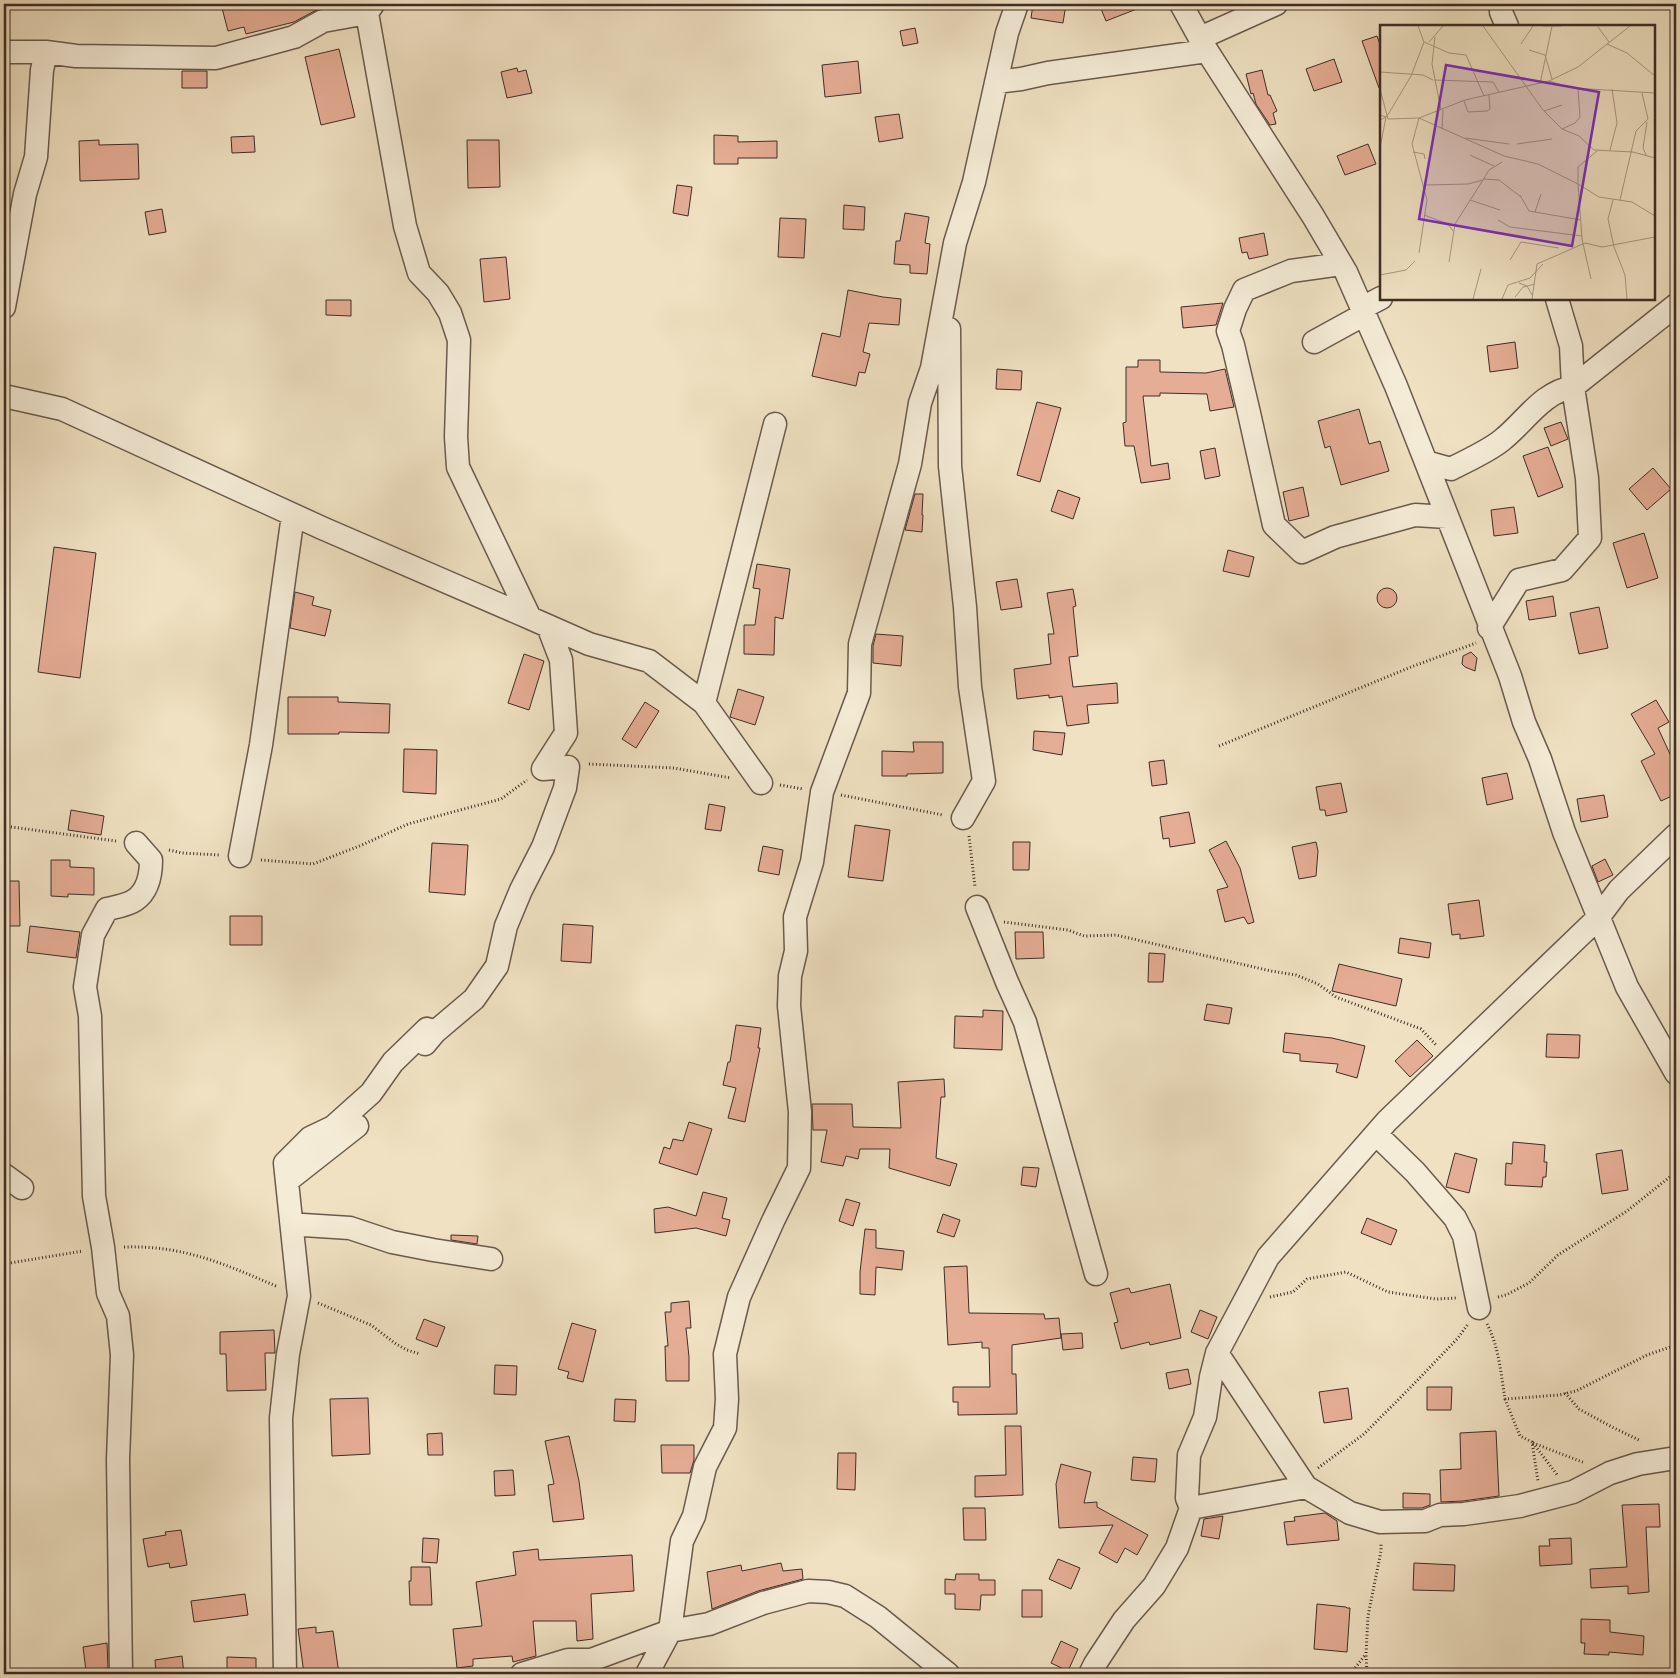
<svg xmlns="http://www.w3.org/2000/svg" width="1680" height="1678" viewBox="0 0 1680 1678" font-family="'Libre Caslon Text',serif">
  <rect width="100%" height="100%" fill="#efe1c2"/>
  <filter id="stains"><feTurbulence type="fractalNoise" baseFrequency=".004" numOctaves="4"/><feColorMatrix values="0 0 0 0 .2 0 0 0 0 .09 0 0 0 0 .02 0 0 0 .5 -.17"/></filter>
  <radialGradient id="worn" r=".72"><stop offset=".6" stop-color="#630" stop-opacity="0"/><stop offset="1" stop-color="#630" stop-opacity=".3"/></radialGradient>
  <path fill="#e5ad95" stroke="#3e2d26" d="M221 4H344L320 8 294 22 246 34 244 27 228 31Z
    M1033 4H1066L1063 23 1031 18Z
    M1099 4H1147V5L1106 21Z
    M915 28 918 43 903 46 900 31Z
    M1377 36 1381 47V88H1379L1362 41Z
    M339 49 355 117 321 125 305 57Z
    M1334 59 1342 82 1314 91 1306 69Z
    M858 61 861 93 825 97 822 65Z
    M517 68 518 72 526 70 532 93 507 98 501 72Z
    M1262 70 1268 95H1270L1277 111 1273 113 1276 124 1270 125 1256 104 1253 93 1251 94 1246 74Z
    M182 71H207V88H182Z
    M899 114 903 138 879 142 875 117Z
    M714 135 738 136V142L777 141V158H738V164H714Z
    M254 136 255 152 232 153 231 137Z
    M99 140V145L138 144 139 179 80 181 79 141Z
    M467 140H499L500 187 468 188Z
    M1368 144 1376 164 1345 175 1337 156Z
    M677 185 692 187 688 216 673 213Z
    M844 205 865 207 864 230 843 229Z
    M162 209 166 232 149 235 145 212Z
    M905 213 929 217 925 243 930 244 927 274 910 273V265L894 264 896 241H900Z
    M780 218 806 219 804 258 778 257Z
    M1264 233 1268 255 1249 259 1247 252 1242 253 1239 238Z
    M506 257 510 299 484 302 480 259Z
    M848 290 883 297 901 299 899 325 869 323 863 352 870 354 865 373 859 372 856 386 812 376 822 333 840 337Z
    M326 300H351V316L326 315Z
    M1223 303 1216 325 1183 328 1181 307Z
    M1515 342 1518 368 1490 372 1487 346Z
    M1138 360H1160V372L1206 373 1225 369 1234 407 1210 411 1207 394 1160 393V396H1143L1151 466 1168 463 1170 479 1141 483 1134 446H1125L1123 423 1126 422V367H1138Z
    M997 369 1022 371 1021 390 996 389Z
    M1037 402 1061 408 1040 482 1017 475Z
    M1359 409 1369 444 1380 441 1389 471 1341 485 1330 446 1325 448 1318 421Z
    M1561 422 1568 439 1551 446 1544 428Z
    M1548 447 1563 487 1538 497 1523 456Z
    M1215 448 1220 476 1205 479 1200 451Z
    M1653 468 1671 489 1647 510 1629 489Z
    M1303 487 1309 516 1289 521 1283 492Z
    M1058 490 1080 498 1073 519 1051 511Z
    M915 494H923L922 515H923L922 532 905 530Z
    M1514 507 1518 533 1494 536 1491 510Z
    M1644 533 1658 578 1627 588 1613 543Z
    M54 547 96 553 80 678 38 672Z
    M1228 550 1254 557 1249 577 1223 571Z
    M757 564 790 569 783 619 775 617 774 655 744 654V625H755L760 589 753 588Z
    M1017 579 1022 607 1001 610 996 582Z
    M1377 598a10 10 0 1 1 20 0a10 10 0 1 1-20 0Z
    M1073 589 1076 606 1073 607 1078 656 1069 657 1073 687 1117 683 1118 703 1087 705 1089 723 1067 726 1062 696 1049 698V695L1017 699 1014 669 1051 664 1048 634H1054L1047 593Z
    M295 592 314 597 312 605 331 610 325 636 290 628Z
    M1553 596 1556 616 1529 620 1526 601Z
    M1599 607 1608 648 1579 654 1570 613Z
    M876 634 903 636 901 666 873 663V646Z
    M1471 652 1477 658 1475 671 1465 667 1462 664 1463 656Z
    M524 654 544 661 529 710 508 703Z
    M738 689 764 697 755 725 730 717Z
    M288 697H338V702L390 704 389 733 339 732V734H288Z
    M1656 700 1669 722 1658 728 1676 767V794L1661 801 1641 761 1655 754 1631 714Z
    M645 702 659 711 636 748 622 739Z
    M1034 731 1065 733 1062 755 1033 750Z
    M913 742H943V773L907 774V776H882V751L914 752Z
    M404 749 437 750 436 794 403 792Z
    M1164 760 1167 784 1152 786 1149 762Z
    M1507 773 1513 799 1487 805 1482 778Z
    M1341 783 1347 812 1326 816 1325 810H1320L1316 787Z
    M1604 795 1608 817 1581 822 1577 799Z
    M709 804 725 807 721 831 705 829Z
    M71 810 104 816 101 835 68 830Z
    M1189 812 1195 843 1170 847 1169 838 1163 839 1160 817Z
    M855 825 890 830 883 881 848 877Z
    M1226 841 1240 868 1254 922 1248 924 1244 917 1225 922 1217 890 1228 887 1209 850Z
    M1013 842H1030L1029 870H1013Z
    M1316 842 1318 851 1316 876 1299 879 1292 847Z
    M432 843 468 845 465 895 429 892Z
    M763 846 783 850 779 875 758 871Z
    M1605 859 1613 875 1598 882 1592 866Z
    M51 860H70V867L94 868V895L68 894V897L51 896Z
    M5 881H19L20 926H5Z
    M1479 900 1484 936 1460 939V934L1452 935 1448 904Z
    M230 916H262V945H230Z
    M563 924 593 926 591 963 561 961Z
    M30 926 80 932 76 958 27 952Z
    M1015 932H1043L1044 958 1016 959Z
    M1400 938 1431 943 1429 958 1398 953Z
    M1149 953 1165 954 1163 982H1148Z
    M1339 964 1402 979 1396 1006 1332 991Z
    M1207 1004 1232 1008 1229 1024 1204 1020Z
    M983 1010 1003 1011 1002 1050 954 1048 955 1016 983 1017Z
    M736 1025 761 1028 758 1048H760L745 1122 728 1118 736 1088 723 1085 728 1062H730Z
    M1285 1033 1332 1038 1365 1046 1357 1078 1336 1072 1338 1064 1300 1061V1054L1283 1052Z
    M1547 1034 1580 1035 1579 1058 1546 1057Z
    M1417 1040 1433 1056 1410 1077 1395 1061Z
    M944 1079 945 1097H941L936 1158 957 1164 950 1186 889 1168 890 1149H860L858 1159 846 1156 843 1166 821 1162 827 1130H813L812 1104H852L853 1127 901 1128 898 1082Z
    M689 1122 712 1129 697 1175 659 1163 664 1147 670 1149 673 1139 683 1141Z
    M1513 1142 1545 1145 1544 1162H1547L1546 1177H1543L1542 1187 1505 1185 1506 1163 1512 1164Z
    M1622 1150 1628 1190 1602 1194 1596 1154Z
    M1455 1153 1477 1159 1469 1193 1446 1187Z
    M1023 1167 1039 1168 1036 1187 1021 1185Z
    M703 1192 727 1198 722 1218 730 1220 726 1236 696 1228 655 1233 654 1209 668 1207 696 1216Z
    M846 1199 860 1203 853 1226 839 1221Z
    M943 1214 960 1220 954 1237 937 1232Z
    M1367 1218 1397 1230 1391 1245 1361 1233Z
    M865 1229 876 1230V1248L904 1251 902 1270 876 1267 875 1295 860 1294V1272Z
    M451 1235 478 1236 477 1244 451 1240Z
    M967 1266 969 1313 1044 1314 1045 1319 1059 1318 1061 1338 1012 1345V1374H1016L1017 1414 958 1415V1402H953V1387H990L989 1348H982V1342L948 1345 944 1267Z
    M1170 1284 1181 1338 1150 1345 1149 1342 1121 1349 1114 1323 1118 1322 1110 1293 1129 1288 1131 1293Z
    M689 1301 691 1328H686L689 1357V1381H666L665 1346H668L665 1312H671V1303Z
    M1200 1310 1217 1317 1208 1339 1191 1332Z
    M424 1319 445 1327 437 1347 416 1339Z
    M572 1323 596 1330 583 1382 567 1378 569 1372 558 1369Z
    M274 1330 275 1353H265L266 1390 227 1391 226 1354H220V1332Z
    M1082 1333 1083 1348 1063 1350 1061 1334Z
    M495 1365 517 1366 516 1395 494 1394Z
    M1188 1369 1191 1384 1169 1389 1166 1373Z
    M1427 1387H1452L1451 1410H1427Z
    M1348 1388 1352 1419 1324 1423 1319 1392Z
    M368 1398 370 1454 332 1456 330 1399Z
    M615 1399 636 1400 635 1422 614 1421Z
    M1005 1426H1021L1023 1495 975 1497V1476L1006 1475Z
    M1496 1431 1499 1496 1463 1501 1441 1502 1440 1470 1461 1469 1460 1433Z
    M442 1433 443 1455H428L427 1434Z
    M569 1436 579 1481 584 1519 553 1522 548 1485 554 1484 545 1441Z
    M661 1445H694V1460L690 1473H662Z
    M838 1453H856L855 1490 837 1489Z
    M1133 1457 1157 1459 1155 1482 1131 1480Z
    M1061 1464 1091 1472 1084 1503 1097 1502V1507L1148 1535 1137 1555 1125 1548 1117 1563 1099 1553 1113 1525 1059 1528 1056 1484Z
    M513 1470 515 1495 495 1496 494 1471Z
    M1403 1493 1430 1494V1505L1422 1508H1403Z
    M1659 1504 1660 1527H1646L1649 1592 1628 1594V1586L1591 1588 1590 1569 1627 1567 1622 1505Z
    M963 1508H985L986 1540H964Z
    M1325 1513 1337 1521 1339 1540 1287 1545 1284 1522 1295 1521 1294 1517Z
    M1223 1516 1219 1539 1201 1536 1204 1519Z
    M181 1530 187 1565 170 1568 169 1563 148 1567 143 1539 166 1535 165 1532Z
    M423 1538 439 1539 437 1563 422 1562Z
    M1571 1538 1572 1564 1540 1566 1539 1546H1550L1549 1539Z
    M538 1549 539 1560 632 1555 634 1591 591 1594 593 1639 577 1641 576 1621H533L536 1656 513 1662 512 1656 473 1659V1666L457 1668 453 1629 482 1626 476 1582 516 1575 513 1552Z
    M1058 1559 1080 1568 1071 1589 1049 1579Z
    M781 1563 783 1571 802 1569 803 1579 758 1591 712 1609 707 1572 741 1565 742 1571Z
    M1414 1563 1455 1565 1454 1591 1413 1590Z
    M411 1567H430L432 1605H410L409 1581H411Z
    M956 1574H979V1580H995V1595H981L980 1610 955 1609V1594H945V1579L955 1580Z
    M1022 1590H1042V1617H1022Z
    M245 1594 248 1615 194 1622 191 1601Z
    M1317 1604 1346 1607 1347 1608H1350L1347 1652 1314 1649Z
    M1581 1619 1610 1620V1632L1644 1636 1643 1655 1609 1652V1655L1584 1654 1585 1643H1581Z
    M316 1627V1633L333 1631 339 1674H304L298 1629Z
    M1061 1641 1078 1649 1068 1671 1051 1663Z
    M107 1643 108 1668 86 1671 83 1647Z
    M182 1656 184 1674H156L155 1660Z
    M227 1657 256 1658V1674H227Z"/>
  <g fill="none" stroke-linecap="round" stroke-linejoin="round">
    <g stroke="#6a5a4d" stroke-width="25">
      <path id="street" d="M1181 4 1207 51 1313 216 1346 272 1396 386 1510 676 1524 722 1540 759 1564 832 1627 987 1676 1073
        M1501 4V12L1507 26
        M367 13 405 226 419 273 438 293 450 313 459 340 456 437 458 467 530 618 589 644 649 661 704 703 761 783
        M1200 38 1276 4
        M4 52H46L76 56 216 58 294 37 323 21 367 13 373 4
        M996 82 1021 79 1048 73 1207 51
        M1341 264 1291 271 1244 290 1235 309 1228 331 1233 345 1249 413 1274 525 1302 552 1335 537 1415 515 1447 517
        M4 307 25 194 36 157 42 70 46 52
        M1362 308 1381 298
        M949 329 950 466 965 607 970 687 984 781 963 818
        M1314 342 1365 314
        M4 396 62 409 322 528 530 618
        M1426 462 1451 469C1466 461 1489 451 1502 440 1525 422 1542 392 1573 387L1676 305
        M1489 628 1519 580 1562 570 1590 538 1587 478 1573 387 1571 346 1557 299
        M704 703 775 424
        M543 769 566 733 561 660 548 626
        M240 856 261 745 293 515
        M977 907 1007 982 1025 1022 1096 1274
        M425 1044 435 1032 474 999 497 966 506 926 521 890 543 847 565 788 568 767 543 769
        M1376 1134 1415 1172 1455 1218 1464 1236 1479 1308
        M4 1175 22 1188
        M287 1181 357 1126
        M292 1230 303 1225 350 1228 392 1242 433 1250 491 1259
        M1217 1353 1306 1487 1350 1513 1380 1522 1425 1521 1440 1515 1464 1514 1520 1506 1573 1492 1610 1473 1638 1464 1676 1458
        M1191 1508 1306 1487
        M121 1674 118 1459 122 1355 118 1316 108 1293 103 1247 94 1196 90 1016 85 987 93 935 107 909C116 907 128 905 135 900 148 891 151 874 151 860L136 843
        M285 1674 281 1418 288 1354 299 1296 285 1163 310 1138 333 1127 371 1093 393 1062 427 1029 435 1032
        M522 1674 568 1660H591L670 1631 682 1541 694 1516 705 1467 725 1428 727 1399 725 1354 739 1297 773 1221 799 1168 800 1112 789 1006 790 976 796 951 795 917 812 862 822 792 859 693 860 644 910 464 920 403 932 368 955 243 974 182 1007 33 1017 4
        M647 1674 670 1631 709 1624 763 1603 808 1591 828 1592 845 1596 878 1617 948 1674
        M1090 1674 1095 1664 1124 1620 1154 1586 1177 1548 1191 1508 1187 1498 1189 1455 1205 1417 1211 1377 1217 1353 1268 1257 1387 1121 1598 918 1619 890 1676 835"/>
    </g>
    <path stroke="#3e2d26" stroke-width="3" stroke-dasharray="1 2.5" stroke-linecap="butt" d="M1219 746 1411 667 1476 643
      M589 764 674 768 731 778
      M780 785 803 789
      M841 795 943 815
      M4 826 116 841
      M969 836 975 887
      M169 850 182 853 220 855
      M261 860 313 864 362 845 408 824 501 799 527 780
      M1004 922 1068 930 1084 936 1116 935 1271 971 1296 975 1318 984 1336 997 1421 1029 1437 1046
      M124 1247C183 1245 225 1264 278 1287
      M4 1264 83 1251
      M1270 1297 1293 1292 1307 1279 1346 1272 1388 1292 1436 1299 1457 1298
      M1498 1297 1506 1295 1529 1283 1558 1255 1627 1211 1676 1172
      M318 1303 371 1325 396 1344 407 1350 420 1354
      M1487 1324C1499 1347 1501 1374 1505 1399L1559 1395 1576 1391 1647 1355 1676 1345
      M1565 1393 1579 1409 1612 1427 1641 1441
      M1505 1399 1520 1436 1532 1442 1538 1481
      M1533 1443 1585 1463
      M1533 1443 1558 1476
      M1318 1468 1364 1434 1409 1389 1458 1338 1468 1324
      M1352 1674 1355 1668 1366 1654
      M1367 1674 1366 1654 1368 1616 1381 1551V1543"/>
    <use href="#street" stroke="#f5ecd7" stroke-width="22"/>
  </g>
  <g transform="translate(1380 25)">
    <rect width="275" height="275" fill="#efe1c2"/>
    <path fill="none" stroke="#a89984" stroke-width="1" d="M38 1 44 17 69 28 86 30 104 71M103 1 163 85 182 104 199 111 214 125 253 127 275 133M163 1H181M218 2 229 17M55 12 52 39 61 85M49 17 63 1M141 19 153 1M227 19 247 28 275 51M149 25 165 30 172 54M0 47 43 50 53 55M54 55 113 57 119 67M169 56 193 63 275 68M160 59 172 1M0 64 8 94 39 93 124 131 158 139 198 159 202 214 211 254M84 76 88 87 107 86 110 84 109 70M164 86 182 80M0 90 6 92 9 88 31 51 44 17M0 95 6 92 0 123M62 104 63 85M182 104 195 98 200 92 198 63M85 113 129 119M137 119 172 114M230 125 237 98 232 64M217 126 198 142V159L219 172 252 177 275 191M33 127 44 129 45 134M90 130 114 141M266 130 263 123 267 97M104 154 119 155 141 172M46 160 88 159 103 155 109 145 122 137M140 170 149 186 201 195M90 175 120 185M233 175 228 194 234 222 245 250 247 274M240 175 256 106 268 94 262 68M155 187 161 169M44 190 68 199 73 206M118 195 130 202 202 211M39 228 47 175 32 119 39 93 85 75 169 56 198 42 250 1M130 235 141 217 179 223M69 237 75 199 103 155M0 250 26 245 35 236M139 258 147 261 152 270M135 272 143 262 155 259M93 274 101 244M122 274 128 260 150 253 163 239M152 274 157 239 205 218 222 222 275 212"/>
    <path fill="#7b2cbf" fill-opacity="0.15" stroke="#7b2cbf" stroke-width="2.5" d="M66 40 219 67 192 221 39 194Z"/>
    <rect width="275" height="275" fill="none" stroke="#3e2d26" stroke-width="2.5"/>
  </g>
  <rect width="1680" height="1678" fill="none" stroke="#efe1c2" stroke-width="20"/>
  <rect x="5" y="5" width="1670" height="1668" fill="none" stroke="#3e2d26" stroke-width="2.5"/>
  <rect x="10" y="10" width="1660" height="1658" fill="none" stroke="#3e2d26"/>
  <rect width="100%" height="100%" filter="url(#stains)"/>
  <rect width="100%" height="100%" fill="url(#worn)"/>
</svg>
